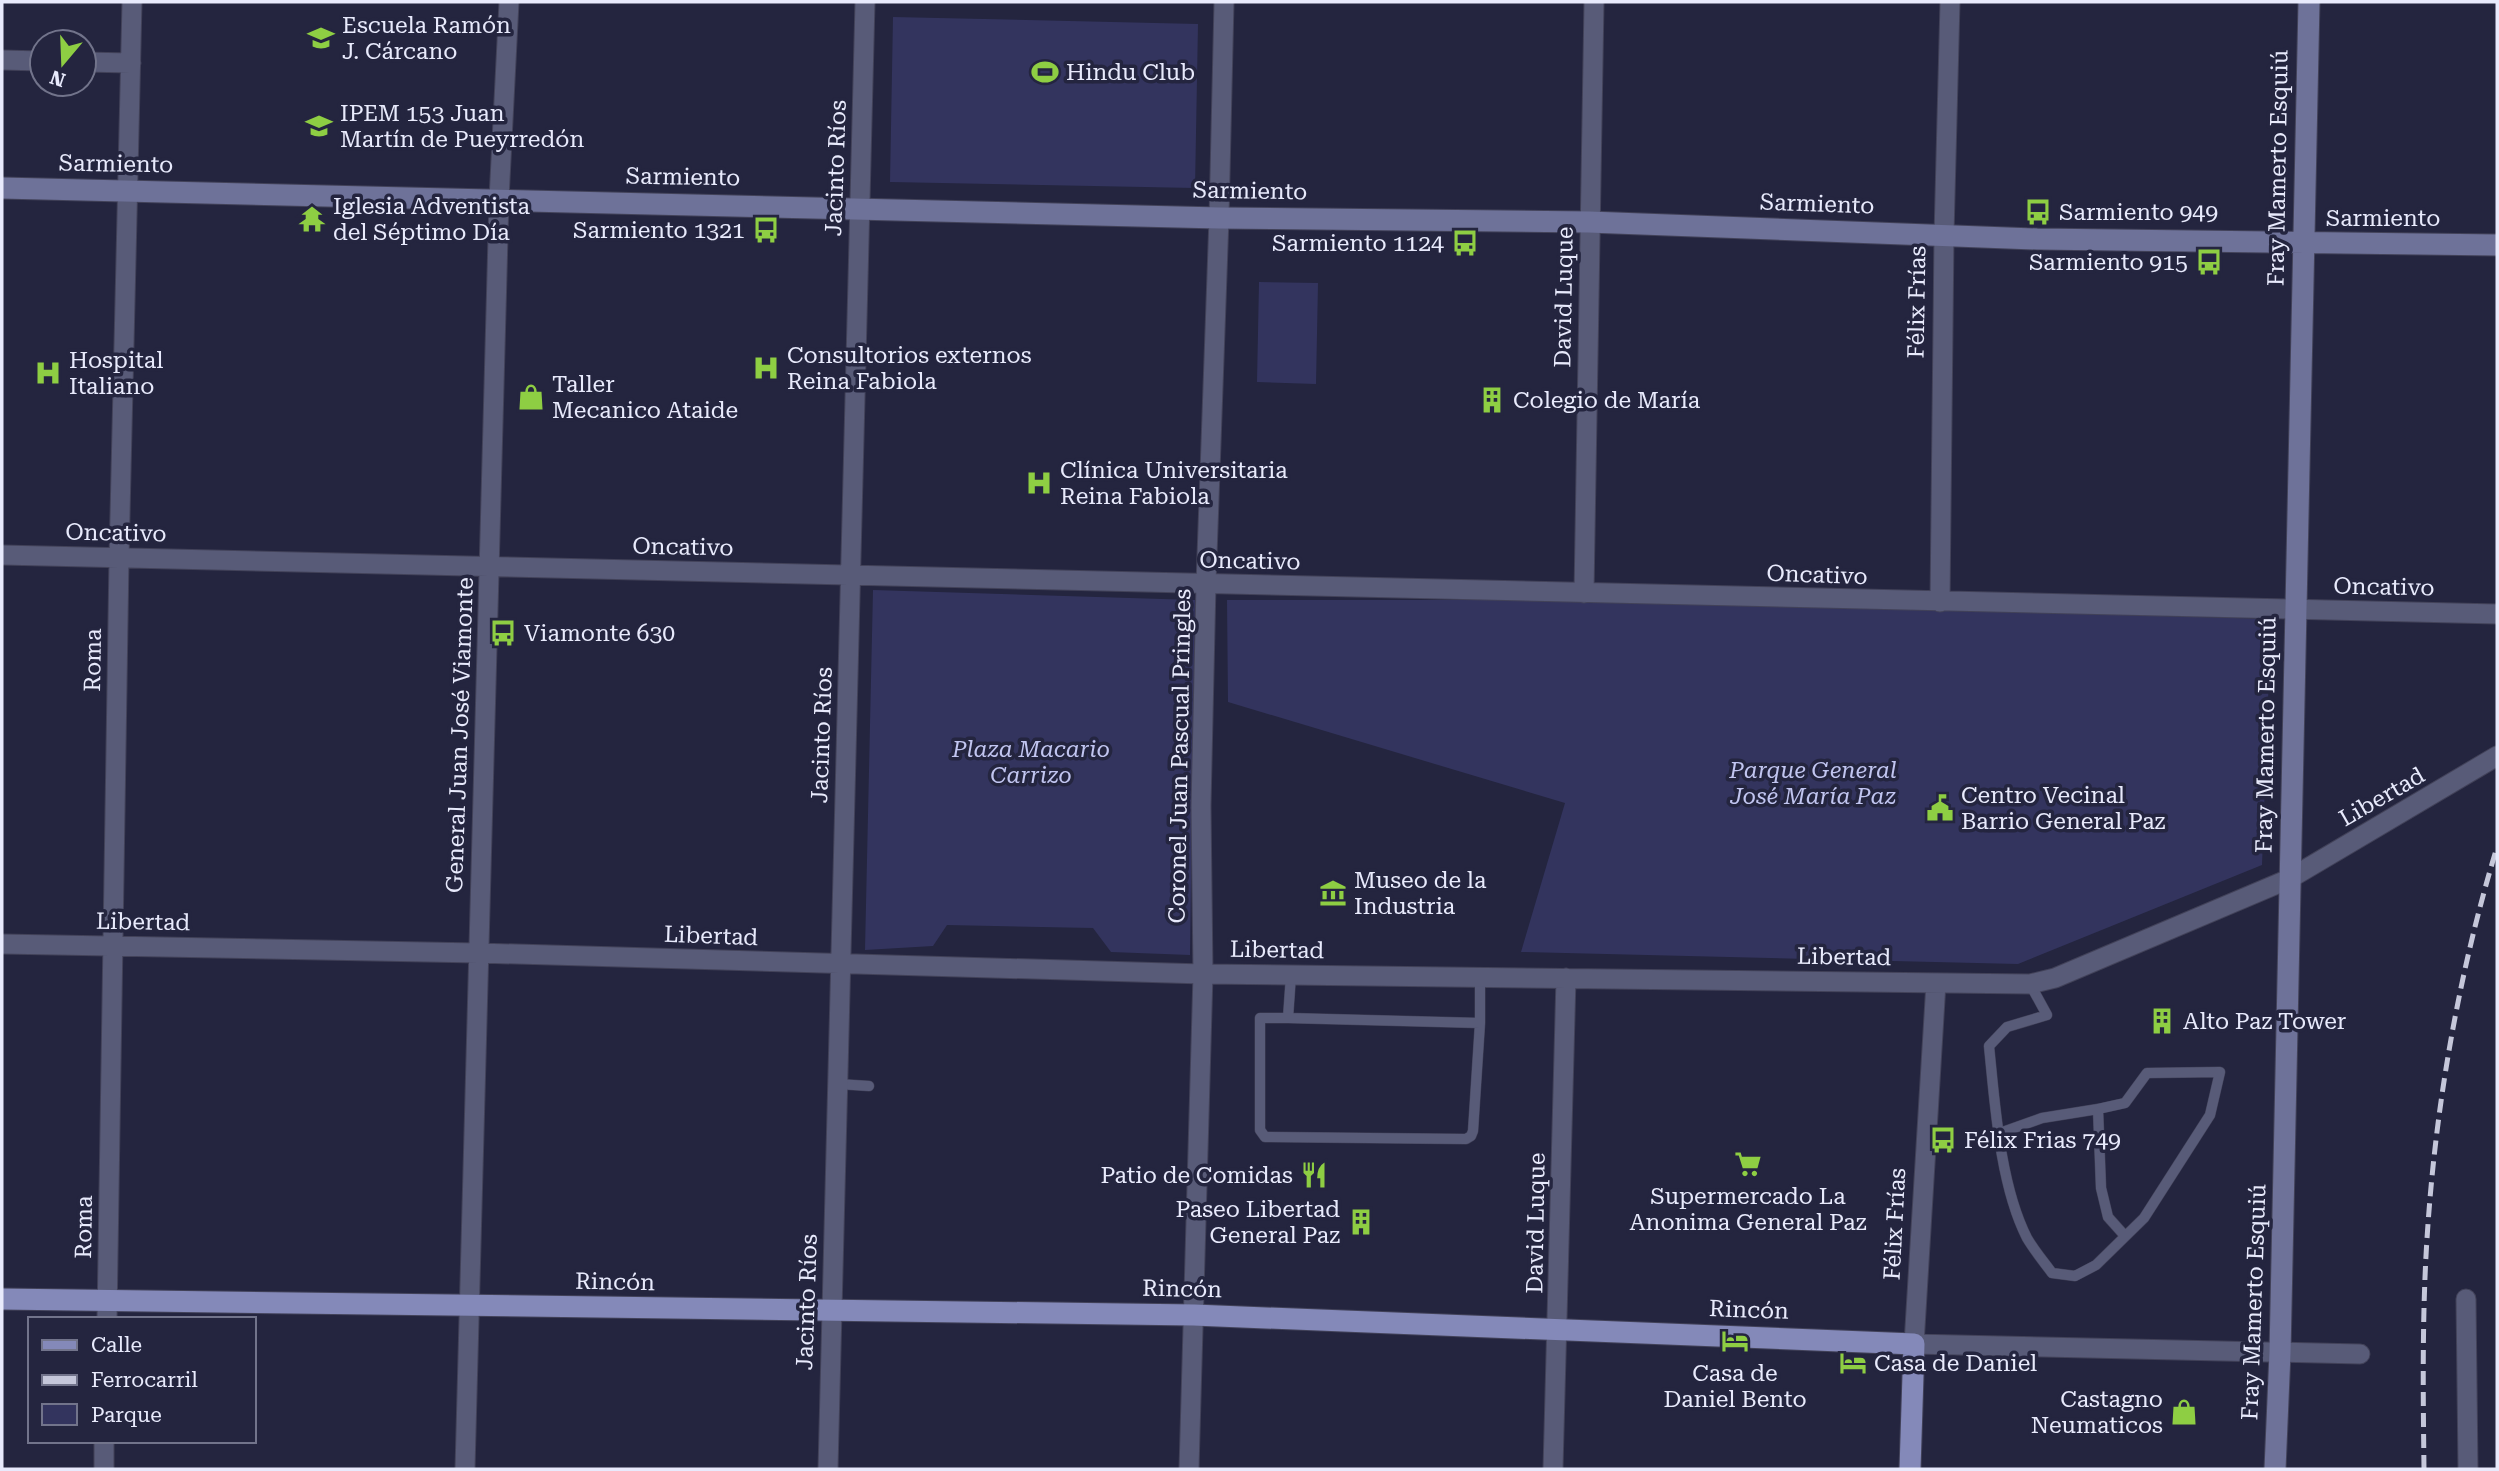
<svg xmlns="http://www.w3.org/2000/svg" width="2499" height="1471" viewBox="0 0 2499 1471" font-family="'Roboto Serif',serif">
  <rect width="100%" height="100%" fill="#24253f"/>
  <path fill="#33345e" d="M893 17 1198 24 1195 188 890 182Z
    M1259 282 1318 283 1316 384 1257 382Z
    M873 590 1195 600 1190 955 1111 952 1093 928 947 925 933 946 865 950Z
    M1227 600H1569L2271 619 2262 865 2018 964 1521 952 1565 803 1228 702Z"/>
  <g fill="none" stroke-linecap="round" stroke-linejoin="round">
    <g stroke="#424259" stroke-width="11">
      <path id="lane" d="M1291 975 1288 1018 1480 1023V977
        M2030 984 2047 1015 2007 1027 1989 1046C1995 1105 2000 1185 2027 1238 2034 1250 2044 1262 2052 1273L2075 1276 2096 1265 2144 1218 2210 1115 2220 1072 2147 1073 2125 1103 2098 1109 2101 1188 2108 1217 2125 1236
        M1288 1018H1260V1130L1265 1137 1466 1139 1471 1136 1473 1131 1480 1023
        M838 1084 869 1086
        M2000 1133 2042 1118 2098 1109"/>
    </g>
    <g stroke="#424259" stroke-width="21">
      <path id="street" d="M2 60 42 61
        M84 62 131 63
        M2 555 2497 614
        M1584 593 1594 2
        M1940 602 1944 235 1950 2
        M2 944 478 953 1203 974 2030 984 2055 978 2289 879 2497 756
        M1936 983 1914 1344 2360 1354
        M2466 1299 2468 1469
        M107 1319 119 558 132 2
        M104 1469V1441
        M465 1469 499 199 509 2
        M828 1469 865 2
        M1189 1469 1203 974 1201 806 1206 584 1219 218 1224 2
        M1553 1469 1566 978"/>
    </g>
    <g stroke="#424259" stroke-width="23">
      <path id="secondary" d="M2 188 1219 218 1589 222 2037 239 2497 245
        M2275 1469 2280 1353 2309 2"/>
    </g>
    <g stroke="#424259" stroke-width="23">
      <path id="primary" d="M2 1299 1194 1315 1914 1344 1910 1469"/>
    </g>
    <use href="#lane" stroke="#585b78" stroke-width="10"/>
    <use href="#street" stroke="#585b78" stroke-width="19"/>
    <use href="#secondary" stroke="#6e7299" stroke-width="21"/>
    <use href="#primary" stroke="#8489b9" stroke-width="21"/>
    <path stroke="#c5c7da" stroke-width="5" stroke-dasharray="14 7" stroke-linecap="butt" d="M2424 1469C2423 1388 2422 1305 2428 1224 2437 1097 2460 969 2497 847"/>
  </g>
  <defs>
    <g id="school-bare" transform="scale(2.1)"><path d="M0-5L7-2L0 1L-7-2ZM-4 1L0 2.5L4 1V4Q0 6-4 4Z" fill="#8ece43" stroke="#24253f" stroke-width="2.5" paint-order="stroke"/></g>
    <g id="stadium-bare" transform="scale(2.1)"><path d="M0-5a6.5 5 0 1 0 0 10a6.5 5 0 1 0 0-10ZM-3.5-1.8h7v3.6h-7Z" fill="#8ece43" stroke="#24253f" stroke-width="2.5" paint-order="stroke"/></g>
    <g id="bus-bare" transform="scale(2.1)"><path d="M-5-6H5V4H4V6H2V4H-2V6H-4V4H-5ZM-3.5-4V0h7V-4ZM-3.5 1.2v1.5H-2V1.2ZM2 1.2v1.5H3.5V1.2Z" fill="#8ece43" stroke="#24253f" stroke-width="2.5" paint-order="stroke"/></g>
    <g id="temple-bare" transform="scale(2.1)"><path d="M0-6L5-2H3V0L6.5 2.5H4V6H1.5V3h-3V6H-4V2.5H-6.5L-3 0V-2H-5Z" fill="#8ece43" stroke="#24253f" stroke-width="2.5" paint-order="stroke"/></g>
    <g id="hospital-bare" transform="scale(2.1)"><path d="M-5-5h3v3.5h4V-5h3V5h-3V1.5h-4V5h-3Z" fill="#8ece43" stroke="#24253f" stroke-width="2.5" paint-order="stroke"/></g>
    <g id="shop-bare" transform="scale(2.1)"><path d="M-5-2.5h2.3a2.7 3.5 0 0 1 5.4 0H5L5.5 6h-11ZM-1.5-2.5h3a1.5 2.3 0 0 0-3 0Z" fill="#8ece43" stroke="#24253f" stroke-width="2.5" paint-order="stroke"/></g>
    <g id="building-bare" transform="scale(2.1)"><path d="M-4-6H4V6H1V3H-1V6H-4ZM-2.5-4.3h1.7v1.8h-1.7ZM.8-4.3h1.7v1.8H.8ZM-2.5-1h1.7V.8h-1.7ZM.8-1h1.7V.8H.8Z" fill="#8ece43" stroke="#24253f" stroke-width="2.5" paint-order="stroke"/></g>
    <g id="civic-bare" transform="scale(2.1)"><path d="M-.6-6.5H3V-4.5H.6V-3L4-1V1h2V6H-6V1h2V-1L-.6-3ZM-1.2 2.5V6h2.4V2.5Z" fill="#8ece43" stroke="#24253f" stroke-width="2.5" paint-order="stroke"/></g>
    <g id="museum-bare" transform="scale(2.1)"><path d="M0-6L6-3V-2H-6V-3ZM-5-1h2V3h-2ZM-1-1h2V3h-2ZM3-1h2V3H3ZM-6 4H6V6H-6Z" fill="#8ece43" stroke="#24253f" stroke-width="2.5" paint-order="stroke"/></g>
    <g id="supermarket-bare" transform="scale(2.1)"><path d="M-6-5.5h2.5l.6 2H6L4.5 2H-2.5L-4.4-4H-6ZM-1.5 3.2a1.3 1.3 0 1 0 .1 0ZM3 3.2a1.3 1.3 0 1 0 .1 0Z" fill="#8ece43" stroke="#24253f" stroke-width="2.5" paint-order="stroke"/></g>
    <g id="restaurant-bare" transform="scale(2.1)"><path d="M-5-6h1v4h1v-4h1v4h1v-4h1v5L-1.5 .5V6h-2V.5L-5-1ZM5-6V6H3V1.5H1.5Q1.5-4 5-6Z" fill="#8ece43" stroke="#24253f" stroke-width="2.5" paint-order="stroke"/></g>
    <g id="hotel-bare" transform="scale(2.1)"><path d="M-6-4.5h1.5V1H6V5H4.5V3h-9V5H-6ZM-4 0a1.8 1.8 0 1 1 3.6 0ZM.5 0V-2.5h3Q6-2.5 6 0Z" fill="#8ece43" stroke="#24253f" stroke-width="2.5" paint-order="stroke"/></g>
  </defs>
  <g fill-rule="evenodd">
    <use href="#school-bare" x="321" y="38"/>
    <use href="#stadium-bare" x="1045" y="72"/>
    <use href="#school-bare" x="319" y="126"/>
    <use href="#bus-bare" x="2038" y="212"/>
    <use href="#temple-bare" x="312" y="219"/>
    <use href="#bus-bare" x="766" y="230"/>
    <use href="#bus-bare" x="1465" y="243"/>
    <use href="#bus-bare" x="2209" y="262"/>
    <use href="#hospital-bare" x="766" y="368"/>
    <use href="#hospital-bare" x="48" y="373"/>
    <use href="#shop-bare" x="531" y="397"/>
    <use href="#building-bare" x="1492" y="400"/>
    <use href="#hospital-bare" x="1039" y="483"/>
    <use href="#bus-bare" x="503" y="633"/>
    <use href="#civic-bare" x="1940" y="808"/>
    <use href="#museum-bare" x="1333" y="893"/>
    <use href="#building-bare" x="2162" y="1021"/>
    <use href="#bus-bare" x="1943" y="1140"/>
    <use href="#supermarket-bare" x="1748" y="1164"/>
    <use href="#restaurant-bare" x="1314" y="1175"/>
    <use href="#building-bare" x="1361" y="1222"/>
    <use href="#hotel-bare" x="1735" y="1341"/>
    <use href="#hotel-bare" x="1853" y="1363"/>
    <use href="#shop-bare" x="2184" y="1412"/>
  </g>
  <g text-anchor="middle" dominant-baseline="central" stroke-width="7" stroke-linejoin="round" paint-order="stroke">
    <g font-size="23" fill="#e8eafc" stroke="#24253f" text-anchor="start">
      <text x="342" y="25">Escuela Ramón<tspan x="342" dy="26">J. Cárcano</tspan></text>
      <text x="1066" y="72">Hindu Club</text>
      <text x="340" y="113">IPEM 153 Juan<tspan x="340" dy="26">Martín de Pueyrredón</tspan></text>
      <text x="333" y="206">Iglesia Adventista<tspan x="333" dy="26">del Séptimo Día</tspan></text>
      <text x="2059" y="212">Sarmiento 949</text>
      <text x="745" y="230" text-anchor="end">Sarmiento 1321</text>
      <text x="1444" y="243" text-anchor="end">Sarmiento 1124</text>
      <text x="2188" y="262" text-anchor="end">Sarmiento 915</text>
      <text x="787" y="355">Consultorios externos<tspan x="787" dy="26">Reina Fabiola</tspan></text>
      <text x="69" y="360">Hospital<tspan x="69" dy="26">Italiano</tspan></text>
      <text x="552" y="384">Taller<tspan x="552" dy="26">Mecanico Ataide</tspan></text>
      <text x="1513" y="400">Colegio de María</text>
      <text x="1060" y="470">Clínica Universitaria<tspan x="1060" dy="26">Reina Fabiola</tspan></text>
      <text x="524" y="633">Viamonte 630</text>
      <text x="1961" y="795">Centro Vecinal<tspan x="1961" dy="26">Barrio General Paz</tspan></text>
      <text x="1354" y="880">Museo de la<tspan x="1354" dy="26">Industria</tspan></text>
      <text x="2183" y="1021">Alto Paz Tower</text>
      <text x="1964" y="1140">Félix Frias 749</text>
      <text x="1293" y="1175" text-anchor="end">Patio de Comidas</text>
      <text x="1748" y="1196" text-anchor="middle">Supermercado La<tspan x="1748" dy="26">Anonima General Paz</tspan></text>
      <text x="1340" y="1209" text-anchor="end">Paseo Libertad<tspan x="1340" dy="26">General Paz</tspan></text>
      <text x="1874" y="1363">Casa de Daniel</text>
      <text x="1735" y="1373" text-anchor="middle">Casa de<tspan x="1735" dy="26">Daniel Bento</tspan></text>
      <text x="2163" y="1399" text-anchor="end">Castagno<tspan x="2163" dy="26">Neumaticos</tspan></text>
    </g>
    <g font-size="23" fill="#e8eafc" stroke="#24253f">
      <text transform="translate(116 164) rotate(1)">Sarmiento</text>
      <text transform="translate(836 168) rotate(-88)">Jacinto Ríos</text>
      <text transform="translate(2278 168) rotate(-89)">Fray Mamerto Esquiú</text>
      <text transform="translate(683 177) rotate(1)">Sarmiento</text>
      <text transform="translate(1250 191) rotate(1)">Sarmiento</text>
      <text transform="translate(1817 204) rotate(2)">Sarmiento</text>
      <text x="2383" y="218">Sarmiento</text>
      <text transform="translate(1564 297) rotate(-89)">David Luque</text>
      <text transform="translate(1917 302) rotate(-89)">Félix Frías</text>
      <text transform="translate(116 533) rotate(1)">Oncativo</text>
      <text transform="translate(683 547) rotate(1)">Oncativo</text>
      <text transform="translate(1250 561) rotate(1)">Oncativo</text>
      <text transform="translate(1817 575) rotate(2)">Oncativo</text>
      <text transform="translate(2384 587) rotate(1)">Oncativo</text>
      <text transform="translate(93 660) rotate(-89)">Roma</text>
      <text transform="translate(460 735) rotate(-88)">General Juan José Viamonte</text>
      <text transform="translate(822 735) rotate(-88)">Jacinto Ríos</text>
      <text transform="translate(2266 735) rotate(-89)">Fray Mamerto Esquiú</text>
      <text transform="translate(1180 756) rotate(-89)">Coronel Juan Pascual Pringles</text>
      <text transform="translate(2382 797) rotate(-30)">Libertad</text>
      <text transform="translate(143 922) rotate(1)">Libertad</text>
      <text transform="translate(711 936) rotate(2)">Libertad</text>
      <text transform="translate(1277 950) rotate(1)">Libertad</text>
      <text transform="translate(1844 957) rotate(1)">Libertad</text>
      <text transform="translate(1536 1223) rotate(-89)">David Luque</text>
      <text transform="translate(1895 1224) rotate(-87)">Félix Frías</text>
      <text transform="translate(84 1227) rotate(-89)">Roma</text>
      <text transform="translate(615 1282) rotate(1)">Rincón</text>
      <text transform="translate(1182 1289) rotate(1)">Rincón</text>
      <text transform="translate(807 1302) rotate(-88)">Jacinto Ríos</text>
      <text transform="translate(2254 1302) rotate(-88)">Fray Mamerto Esquiú</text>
      <text transform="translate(1749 1310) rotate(2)">Rincón</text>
    </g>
    <g font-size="23" font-style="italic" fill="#c1c5f0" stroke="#24253f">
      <text x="1031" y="749">Plaza Macario<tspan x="1031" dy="26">Carrizo</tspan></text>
      <text x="1813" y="770">Parque General<tspan x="1813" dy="26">José María Paz</tspan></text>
    </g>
  </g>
  <rect width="2499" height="1471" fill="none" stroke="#e8eafc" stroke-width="7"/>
  <rect x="28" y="1317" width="228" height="126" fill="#24253f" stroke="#72748b" stroke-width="2"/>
  <rect x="42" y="1340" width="35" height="10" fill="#8489b9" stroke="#72748b" stroke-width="2"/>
  <text x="91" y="1352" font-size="21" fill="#e8eafc">Calle</text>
  <rect x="42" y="1375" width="35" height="10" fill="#c5c7da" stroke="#72748b" stroke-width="2"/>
  <text x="91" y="1387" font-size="21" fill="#e8eafc">Ferrocarril</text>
  <rect x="42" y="1404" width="35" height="21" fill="#33345e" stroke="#72748b" stroke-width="2"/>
  <text x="91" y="1422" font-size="21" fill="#e8eafc">Parque</text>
  <g transform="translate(63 63) rotate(199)"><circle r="33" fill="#24253f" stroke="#72748b" stroke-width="2"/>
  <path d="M0-5L12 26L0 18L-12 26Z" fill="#8ece43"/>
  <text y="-10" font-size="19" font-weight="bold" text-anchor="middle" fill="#e8eafc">N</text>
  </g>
</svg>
